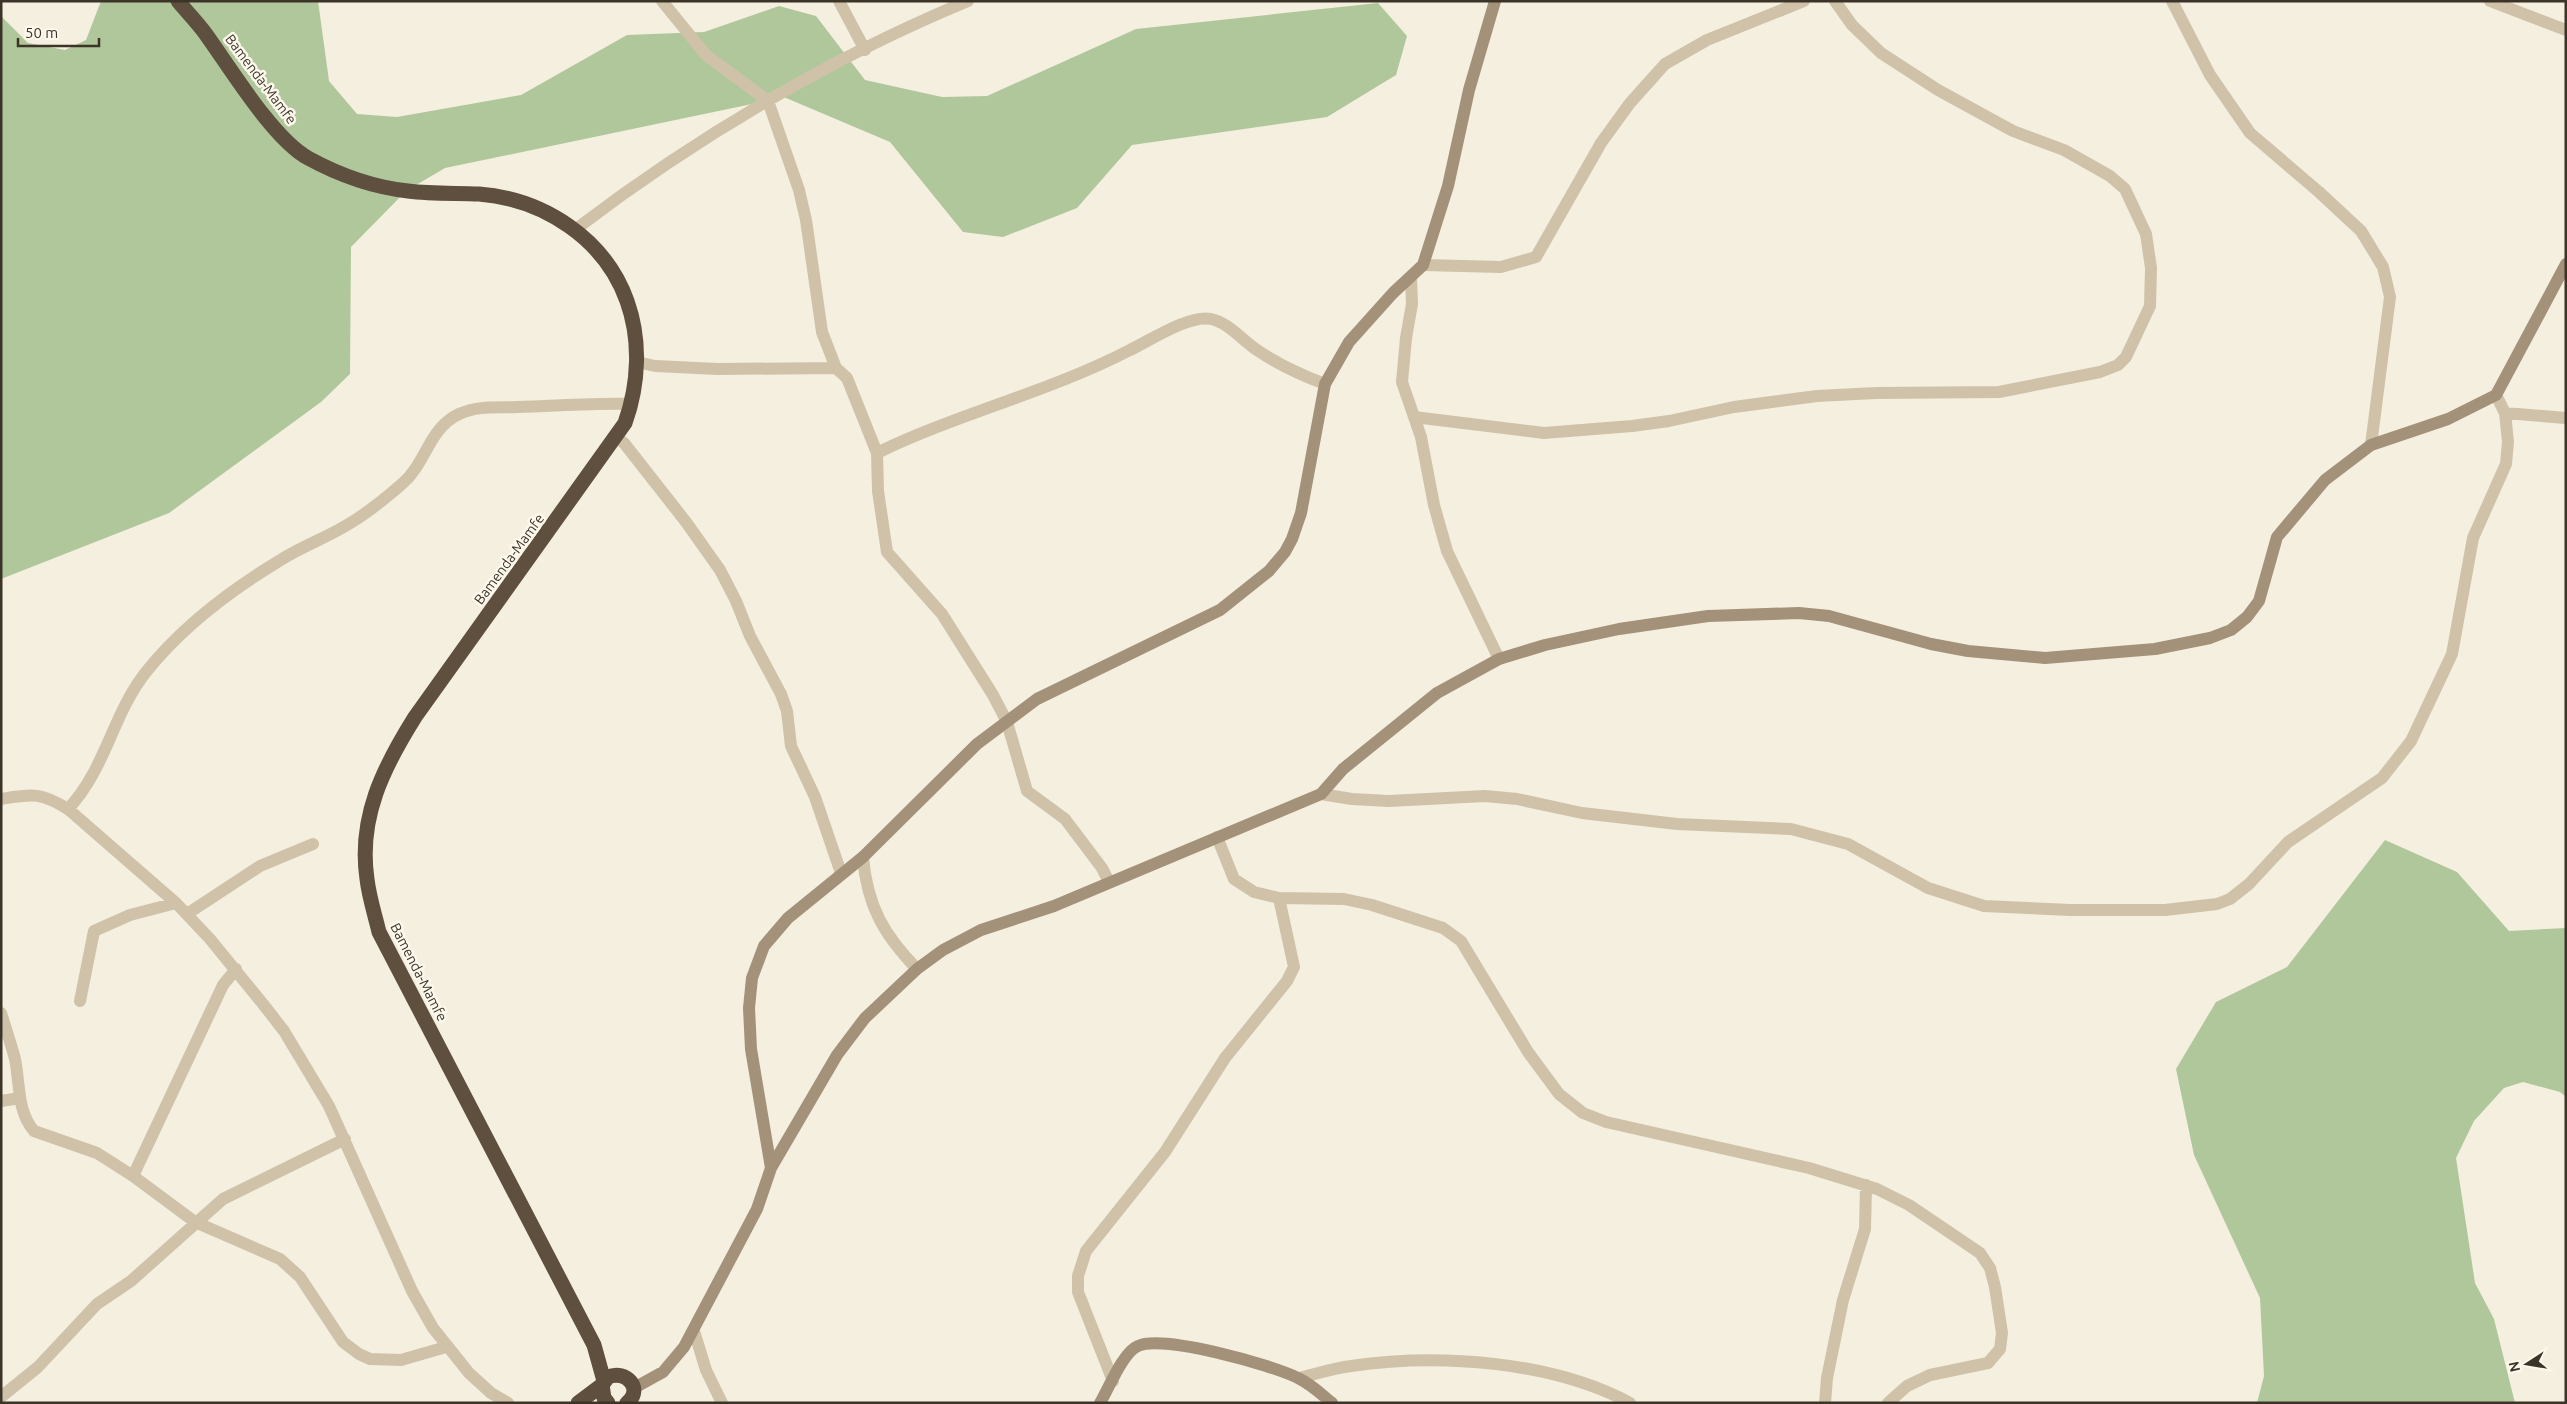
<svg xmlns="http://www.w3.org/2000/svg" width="2567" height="1404" viewBox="0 0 2567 1404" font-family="Ubuntu,sans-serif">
  <rect width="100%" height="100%" fill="#f5efdf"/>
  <path fill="#b0c79c" d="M101 1H318L329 81 357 114 397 117 521 95 627 35 704 32 779 6 816 16 865 80 942 97 987 96 1136 29 1378 3 1407 36 1396 75 1327 117 1132 145 1077 208 1003 237 963 232 890 142 779 95 767 101 445 168 406 191 351 247 350 374 321 402 169 513 1 579V16L28 43 65 50 86 40Z
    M2385 840 2457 872 2509 931 2566 928V1097L2560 1092 2523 1082 2504 1088 2474 1121 2456 1158 2475 1283 2494 1319 2515 1403H2257L2264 1376 2260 1298 2194 1155 2176 1069 2216 1002 2287 967Z"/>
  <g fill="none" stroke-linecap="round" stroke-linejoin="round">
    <path stroke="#cfc2a9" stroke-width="12" d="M662 1 706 55 768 101 799 190 806 220 822 332 836 368
      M839 1 865 50
      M2172 1 2210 75 2250 133 2319 192 2361 231 2383 267 2390 297 2371 445
      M2490 1 2566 30
      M576 229C694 139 830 58 968 1
      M1423 265 1501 267 1536 257 1601 143 1630 103 1665 64 1707 40 1804 1
      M1411 278 1412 304 1406 338 1402 382 1421 437 1434 505 1447 551 1499 659
      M637 362 655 366 718 369 836 368 847 378 877 453 878 491 887 552 942 614 993 695 1007 722 1027 791 1065 819 1102 868 1109 882
      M2496 395 2505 413 2566 418
      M1414 417 1544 433 1632 426 1669 421 1734 407 1817 396 1876 393 1999 392 2100 372 2118 365 2126 357 2150 306 2151 268 2146 234 2125 189 2110 176 2064 150 2013 131 1938 90 1881 53 1852 25 1835 1
      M616 437 624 443 686 522 720 570 736 601 750 636 781 694 787 711 791 746 815 797 841 873
      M877 453C959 413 1049 392 1130 350 1149 341 1190 314 1211 319 1229 323 1242 340 1257 350 1279 365 1301 375 1325 384
      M1321 794 1352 799 1389 801 1485 796 1517 799 1582 813 1677 824 1791 829 1848 844 1928 888 1984 906 2070 910H2165L2217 904 2230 899 2249 884 2288 842 2382 778 2411 741 2452 654 2473 538 2506 464 2508 442 2505 413
      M1 799C33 794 40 792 68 809L176 903 210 939 263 1004 284 1031 329 1106 412 1291 433 1328 469 1373 491 1393 508 1403
      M68 809C106 769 112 715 146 672 181 628 231 590 279 561 302 546 329 537 352 522 370 511 387 497 403 483 426 463 429 428 459 414 479 405 498 408 518 407 556 406 594 403 632 404
      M1217 837 1234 879 1254 892 1279 898 1344 899 1372 905 1443 928 1461 941 1528 1052 1559 1094 1583 1113 1606 1122 1809 1168 1877 1189 1909 1205 1980 1253 1990 1268 1995 1287 2002 1333 2000 1349 1988 1363 1930 1375 1907 1386 1888 1403
      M863 857C867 906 884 935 917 969
      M187 914 260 866 313 844
      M80 1001 94 931 130 915 176 903
      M1 1013C6 1029 11 1044 15 1059 20 1083 17 1112 34 1131L97 1153 133 1176 195 1222 280 1259 300 1277 343 1342 359 1354 370 1359 401 1360 446 1347
      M1 1101 20 1098
      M133 1176 223 985 236 969
      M694 1331 706 1370 722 1403
      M1299 1378C1316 1374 1334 1368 1351 1366 1438 1353 1552 1361 1630 1403
      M1113 1381 1078 1292V1276L1086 1251 1165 1152 1225 1058 1287 981 1294 967 1279 898
      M1 1397 38 1367 97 1304 131 1281 223 1199 345 1139
      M1825 1403 1827 1378 1843 1300 1865 1229 1866 1185"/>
    <path stroke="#a49179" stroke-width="12" d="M771 1168 837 1055 865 1018 917 969 943 950 981 930 1054 906 1321 794 1343 769 1437 693 1499 659 1545 645 1619 629 1708 616 1799 613 1829 616 1931 644 1968 651 2045 658 2155 649 2210 638 2231 630 2247 617 2259 601 2277 537 2325 480 2371 445 2448 419 2496 395 2566 264
      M634 1388 663 1372 684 1347 757 1209 771 1168 751 1049 749 1008 752 978 764 946 788 918 863 857 977 744 1037 699 1220 610 1269 571 1285 552 1292 539 1301 513 1325 384 1349 342 1393 293 1423 265 1448 186 1469 90 1495 1
      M1100 1403C1109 1388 1123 1352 1138 1346 1162 1334 1272 1365 1298 1378 1311 1384 1321 1394 1332 1403"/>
    <path stroke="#5e4f3f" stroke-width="15" d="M178 1C187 12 197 22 205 33 229 66 273 139 308 158 339 175 372 187 408 191 432 194 455 193 479 194 544 199 605 239 627 301 641 340 639 384 625 423L415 717C383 768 358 818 367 879 369 897 375 915 379 932L594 1345 604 1381
      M578 1403 602 1385
      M608 1403 604 1398 602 1385 608 1377C626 1369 644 1389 627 1403"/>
  </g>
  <g text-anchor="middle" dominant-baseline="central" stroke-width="5" stroke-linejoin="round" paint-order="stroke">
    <g font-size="14" fill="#3c3329" stroke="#fcf8ec">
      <text transform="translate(261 79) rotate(53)">Bamenda-Mamfe</text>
      <text transform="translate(509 559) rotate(-54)">Bamenda-Mamfe</text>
      <text transform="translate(419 972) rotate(63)">Bamenda-Mamfe</text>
    </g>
  </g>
  <rect width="2567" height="1404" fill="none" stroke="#3c3329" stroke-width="5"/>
  <g transform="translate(2527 1364) rotate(258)" stroke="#fcf8ec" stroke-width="4" paint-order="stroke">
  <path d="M0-4L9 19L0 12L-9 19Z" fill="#3c3329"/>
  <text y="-8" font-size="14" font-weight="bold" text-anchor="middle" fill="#3c3329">N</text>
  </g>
  <path d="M18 38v8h81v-8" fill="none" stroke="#3c3329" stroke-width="2.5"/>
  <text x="25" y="38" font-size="15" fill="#3c3329" stroke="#fcf8ec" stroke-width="4" paint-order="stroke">50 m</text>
</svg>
